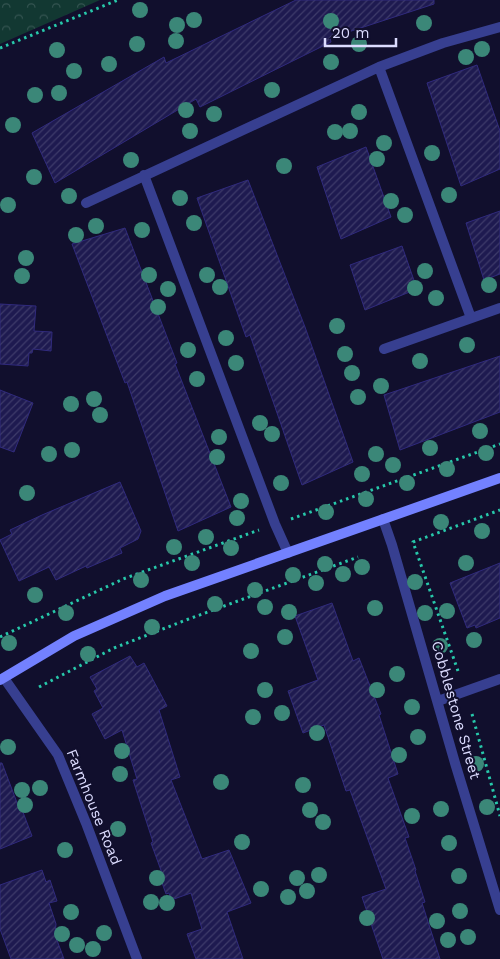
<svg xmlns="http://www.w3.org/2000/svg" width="500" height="959" viewBox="0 0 500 959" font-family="'Work Sans',sans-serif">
  <defs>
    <pattern id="forest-crowns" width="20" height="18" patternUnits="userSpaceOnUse" patternTransform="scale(1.25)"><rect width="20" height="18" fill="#123832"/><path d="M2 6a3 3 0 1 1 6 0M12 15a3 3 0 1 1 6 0" fill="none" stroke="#345451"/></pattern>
    <pattern id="building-hatch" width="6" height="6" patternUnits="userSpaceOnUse" patternTransform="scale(1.25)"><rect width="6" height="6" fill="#1e1a50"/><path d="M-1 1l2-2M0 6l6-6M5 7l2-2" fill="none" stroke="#3e3b6a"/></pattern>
  </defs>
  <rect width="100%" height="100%" fill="#110f2d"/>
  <path fill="url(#forest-crowns)" d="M0 0H100L0 44Z"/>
  <path fill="url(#building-hatch)" stroke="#302a7d" d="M296 0H434V4L330 38 331 42 200 107 196 99 55 183 32 133 164 57 166 63Z
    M477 65 500 131V169L461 186 427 83Z
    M366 147 391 217 341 239 317 167Z
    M248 180 305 327 353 462 302 485 250 335 246 337 197 198Z
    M500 211V274L484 280 466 223Z
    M125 228 177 363 175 364 231 507 178 531 127 382 125 383 72 244Z
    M402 246 417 289 365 310 350 265Z
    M0 304 36 306 34 331 52 332 51 351 33 349 32 353H29L28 366 0 364Z
    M500 356V412L400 450 384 395Z
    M0 390 33 403 14 452 0 447Z
    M120 482 141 531 138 539 120 548 122 553 87 568 86 566 56 580 49 567 19 581 0 540 12 534 10 530 42 515Z
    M500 563V618L476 628 475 625 467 628 450 583Z
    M332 603 353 661 359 658 381 714 379 715 398 774 388 778 409 837 405 838 416 870 415 871 425 902 422 903 440 959H383L362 897 386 889 350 790 346 791 324 725 303 733 288 691 318 680 295 616Z
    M130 656 137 667 144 663 167 706 159 710 180 777 171 780 202 859 229 850 251 903 227 912 243 959H196L187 934 202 929 191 893 171 900 169 893 166 894 159 874 162 873 151 843 153 842 133 780 137 779 122 730 105 739 92 714 103 708 94 691 97 689 90 677Z
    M0 763H2L19 808 21 807 32 836 0 849Z
    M42 870 46 882 50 880 57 901 49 903 56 924 55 935 64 959H11L0 929V885Z"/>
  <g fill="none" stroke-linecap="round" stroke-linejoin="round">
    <path stroke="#27c8aa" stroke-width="3" stroke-dasharray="2.5 4" stroke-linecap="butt" d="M0 48 118 0
      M291 519 500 444
      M0 637 123 579 259 530
      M458 671 413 542 500 510
      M39 687 114 648 186 620 358 557
      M472 714 500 816"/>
    <path stroke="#373f90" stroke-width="10" d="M379 67 471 318
      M144 175 275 524 288 553
      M86 203 379 67 443 43 500 27
      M384 349 500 308"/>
    <path stroke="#373f90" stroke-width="10" d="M383 519 392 545 455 763 500 910
      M4 678 58 755 86 823 137 959
      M438 701 500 679"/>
    <path stroke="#7381ff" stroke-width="10" d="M0 680 74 636 165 596 500 478"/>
  </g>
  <g fill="#3b8778">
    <circle cx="140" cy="10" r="8"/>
    <circle cx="194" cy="20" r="8"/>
    <circle cx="331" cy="21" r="8"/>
    <circle cx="424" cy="23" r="8"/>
    <circle cx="177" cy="25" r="8"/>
    <circle cx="176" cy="41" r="8"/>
    <circle cx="137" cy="44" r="8"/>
    <circle cx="359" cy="44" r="8"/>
    <circle cx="482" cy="49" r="8"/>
    <circle cx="57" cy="50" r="8"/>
    <circle cx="466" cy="57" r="8"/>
    <circle cx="331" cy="62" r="8"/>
    <circle cx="109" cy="64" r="8"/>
    <circle cx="74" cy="71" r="8"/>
    <circle cx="272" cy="90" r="8"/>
    <circle cx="59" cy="93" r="8"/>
    <circle cx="35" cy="95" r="8"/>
    <circle cx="186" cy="110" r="8"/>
    <circle cx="359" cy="112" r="8"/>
    <circle cx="214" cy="114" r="8"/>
    <circle cx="13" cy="125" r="8"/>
    <circle cx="190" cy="131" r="8"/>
    <circle cx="350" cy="131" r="8"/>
    <circle cx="335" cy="132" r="8"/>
    <circle cx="384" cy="143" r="8"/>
    <circle cx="432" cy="153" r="8"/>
    <circle cx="377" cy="159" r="8"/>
    <circle cx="131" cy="160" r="8"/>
    <circle cx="284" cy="166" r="8"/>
    <circle cx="34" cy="177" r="8"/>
    <circle cx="449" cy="195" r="8"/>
    <circle cx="69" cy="196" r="8"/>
    <circle cx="180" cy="198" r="8"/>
    <circle cx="391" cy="201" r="8"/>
    <circle cx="8" cy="205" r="8"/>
    <circle cx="405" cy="215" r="8"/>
    <circle cx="194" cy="223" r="8"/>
    <circle cx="96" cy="226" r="8"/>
    <circle cx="142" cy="230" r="8"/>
    <circle cx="76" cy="235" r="8"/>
    <circle cx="26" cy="258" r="8"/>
    <circle cx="425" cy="271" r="8"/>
    <circle cx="149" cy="275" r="8"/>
    <circle cx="207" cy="275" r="8"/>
    <circle cx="22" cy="276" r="8"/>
    <circle cx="489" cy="285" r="8"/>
    <circle cx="220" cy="287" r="8"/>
    <circle cx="415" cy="288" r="8"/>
    <circle cx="168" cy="289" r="8"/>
    <circle cx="436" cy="298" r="8"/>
    <circle cx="158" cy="307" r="8"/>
    <circle cx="337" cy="326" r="8"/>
    <circle cx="226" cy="338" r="8"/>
    <circle cx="467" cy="345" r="8"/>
    <circle cx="188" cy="350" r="8"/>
    <circle cx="345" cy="354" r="8"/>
    <circle cx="420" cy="361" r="8"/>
    <circle cx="236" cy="363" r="8"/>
    <circle cx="352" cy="373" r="8"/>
    <circle cx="197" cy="379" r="8"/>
    <circle cx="381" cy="386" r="8"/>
    <circle cx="358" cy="397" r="8"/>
    <circle cx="94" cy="399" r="8"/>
    <circle cx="71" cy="404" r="8"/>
    <circle cx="100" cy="415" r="8"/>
    <circle cx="260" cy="423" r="8"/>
    <circle cx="480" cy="431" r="8"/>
    <circle cx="272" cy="434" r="8"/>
    <circle cx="219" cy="437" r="8"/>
    <circle cx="430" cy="448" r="8"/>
    <circle cx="72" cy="450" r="8"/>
    <circle cx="486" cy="453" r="8"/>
    <circle cx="49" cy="454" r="8"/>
    <circle cx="376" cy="454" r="8"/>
    <circle cx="217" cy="457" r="8"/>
    <circle cx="393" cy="465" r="8"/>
    <circle cx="447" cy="469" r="8"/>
    <circle cx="362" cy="474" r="8"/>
    <circle cx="281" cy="483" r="8"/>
    <circle cx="407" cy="483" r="8"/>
    <circle cx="27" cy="493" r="8"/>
    <circle cx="366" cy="499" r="8"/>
    <circle cx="241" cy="501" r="8"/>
    <circle cx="326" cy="512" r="8"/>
    <circle cx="237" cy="518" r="8"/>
    <circle cx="441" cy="522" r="8"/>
    <circle cx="482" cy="531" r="8"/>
    <circle cx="206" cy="537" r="8"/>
    <circle cx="174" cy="547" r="8"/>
    <circle cx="231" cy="548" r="8"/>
    <circle cx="192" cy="563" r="8"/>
    <circle cx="466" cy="563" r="8"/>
    <circle cx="325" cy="564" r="8"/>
    <circle cx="362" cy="567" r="8"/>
    <circle cx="343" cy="574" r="8"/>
    <circle cx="293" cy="575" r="8"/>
    <circle cx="141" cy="580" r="8"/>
    <circle cx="415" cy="582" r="8"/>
    <circle cx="316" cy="583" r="8"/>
    <circle cx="255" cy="590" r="8"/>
    <circle cx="35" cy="595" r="8"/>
    <circle cx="215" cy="604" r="8"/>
    <circle cx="265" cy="607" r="8"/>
    <circle cx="375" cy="608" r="8"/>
    <circle cx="447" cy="611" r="8"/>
    <circle cx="289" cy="612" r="8"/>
    <circle cx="66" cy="613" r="8"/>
    <circle cx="425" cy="613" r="8"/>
    <circle cx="152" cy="627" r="8"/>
    <circle cx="285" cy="637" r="8"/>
    <circle cx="474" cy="640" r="8"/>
    <circle cx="9" cy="643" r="8"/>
    <circle cx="440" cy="646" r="8"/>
    <circle cx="251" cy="651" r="8"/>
    <circle cx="88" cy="654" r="8"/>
    <circle cx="397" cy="674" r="8"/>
    <circle cx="265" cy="690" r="8"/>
    <circle cx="377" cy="690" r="8"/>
    <circle cx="412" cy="707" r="8"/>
    <circle cx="282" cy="713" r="8"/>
    <circle cx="253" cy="717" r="8"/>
    <circle cx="317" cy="733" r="8"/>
    <circle cx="418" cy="737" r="8"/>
    <circle cx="8" cy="747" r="8"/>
    <circle cx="122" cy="751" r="8"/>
    <circle cx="399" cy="755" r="8"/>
    <circle cx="476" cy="764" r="8"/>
    <circle cx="120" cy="774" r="8"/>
    <circle cx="221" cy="782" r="8"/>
    <circle cx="303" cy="785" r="8"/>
    <circle cx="40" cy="788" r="8"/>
    <circle cx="22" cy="790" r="8"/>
    <circle cx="25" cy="805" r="8"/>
    <circle cx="487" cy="807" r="8"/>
    <circle cx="441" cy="809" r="8"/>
    <circle cx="310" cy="810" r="8"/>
    <circle cx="412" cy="816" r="8"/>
    <circle cx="323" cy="822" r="8"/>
    <circle cx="118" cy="829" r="8"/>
    <circle cx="242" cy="842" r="8"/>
    <circle cx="449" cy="843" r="8"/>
    <circle cx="65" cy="850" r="8"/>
    <circle cx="319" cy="875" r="8"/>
    <circle cx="459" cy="876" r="8"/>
    <circle cx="157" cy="878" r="8"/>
    <circle cx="297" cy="878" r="8"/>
    <circle cx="261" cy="889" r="8"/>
    <circle cx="307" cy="891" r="8"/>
    <circle cx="288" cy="897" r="8"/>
    <circle cx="151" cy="902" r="8"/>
    <circle cx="167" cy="903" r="8"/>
    <circle cx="460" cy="911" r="8"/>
    <circle cx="71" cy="912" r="8"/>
    <circle cx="367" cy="918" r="8"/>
    <circle cx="437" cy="921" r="8"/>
    <circle cx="104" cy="933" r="8"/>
    <circle cx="62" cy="934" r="8"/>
    <circle cx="468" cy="937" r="8"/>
    <circle cx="448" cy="940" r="8"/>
    <circle cx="77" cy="945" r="8"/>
    <circle cx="93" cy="949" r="8"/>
  </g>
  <g text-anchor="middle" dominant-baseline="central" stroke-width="4" stroke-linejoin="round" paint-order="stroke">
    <g font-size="15" fill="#dcdcff" stroke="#110f2d">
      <text transform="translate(456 710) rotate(74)">Cobblestone Street</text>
      <text transform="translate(94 807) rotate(68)">Farmhouse Road</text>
    </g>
  </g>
  <path d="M325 38v8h71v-8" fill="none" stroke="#dcdcff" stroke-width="2.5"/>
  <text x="332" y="38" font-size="15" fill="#dcdcff" stroke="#110f2d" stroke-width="4" paint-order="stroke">20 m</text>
</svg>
